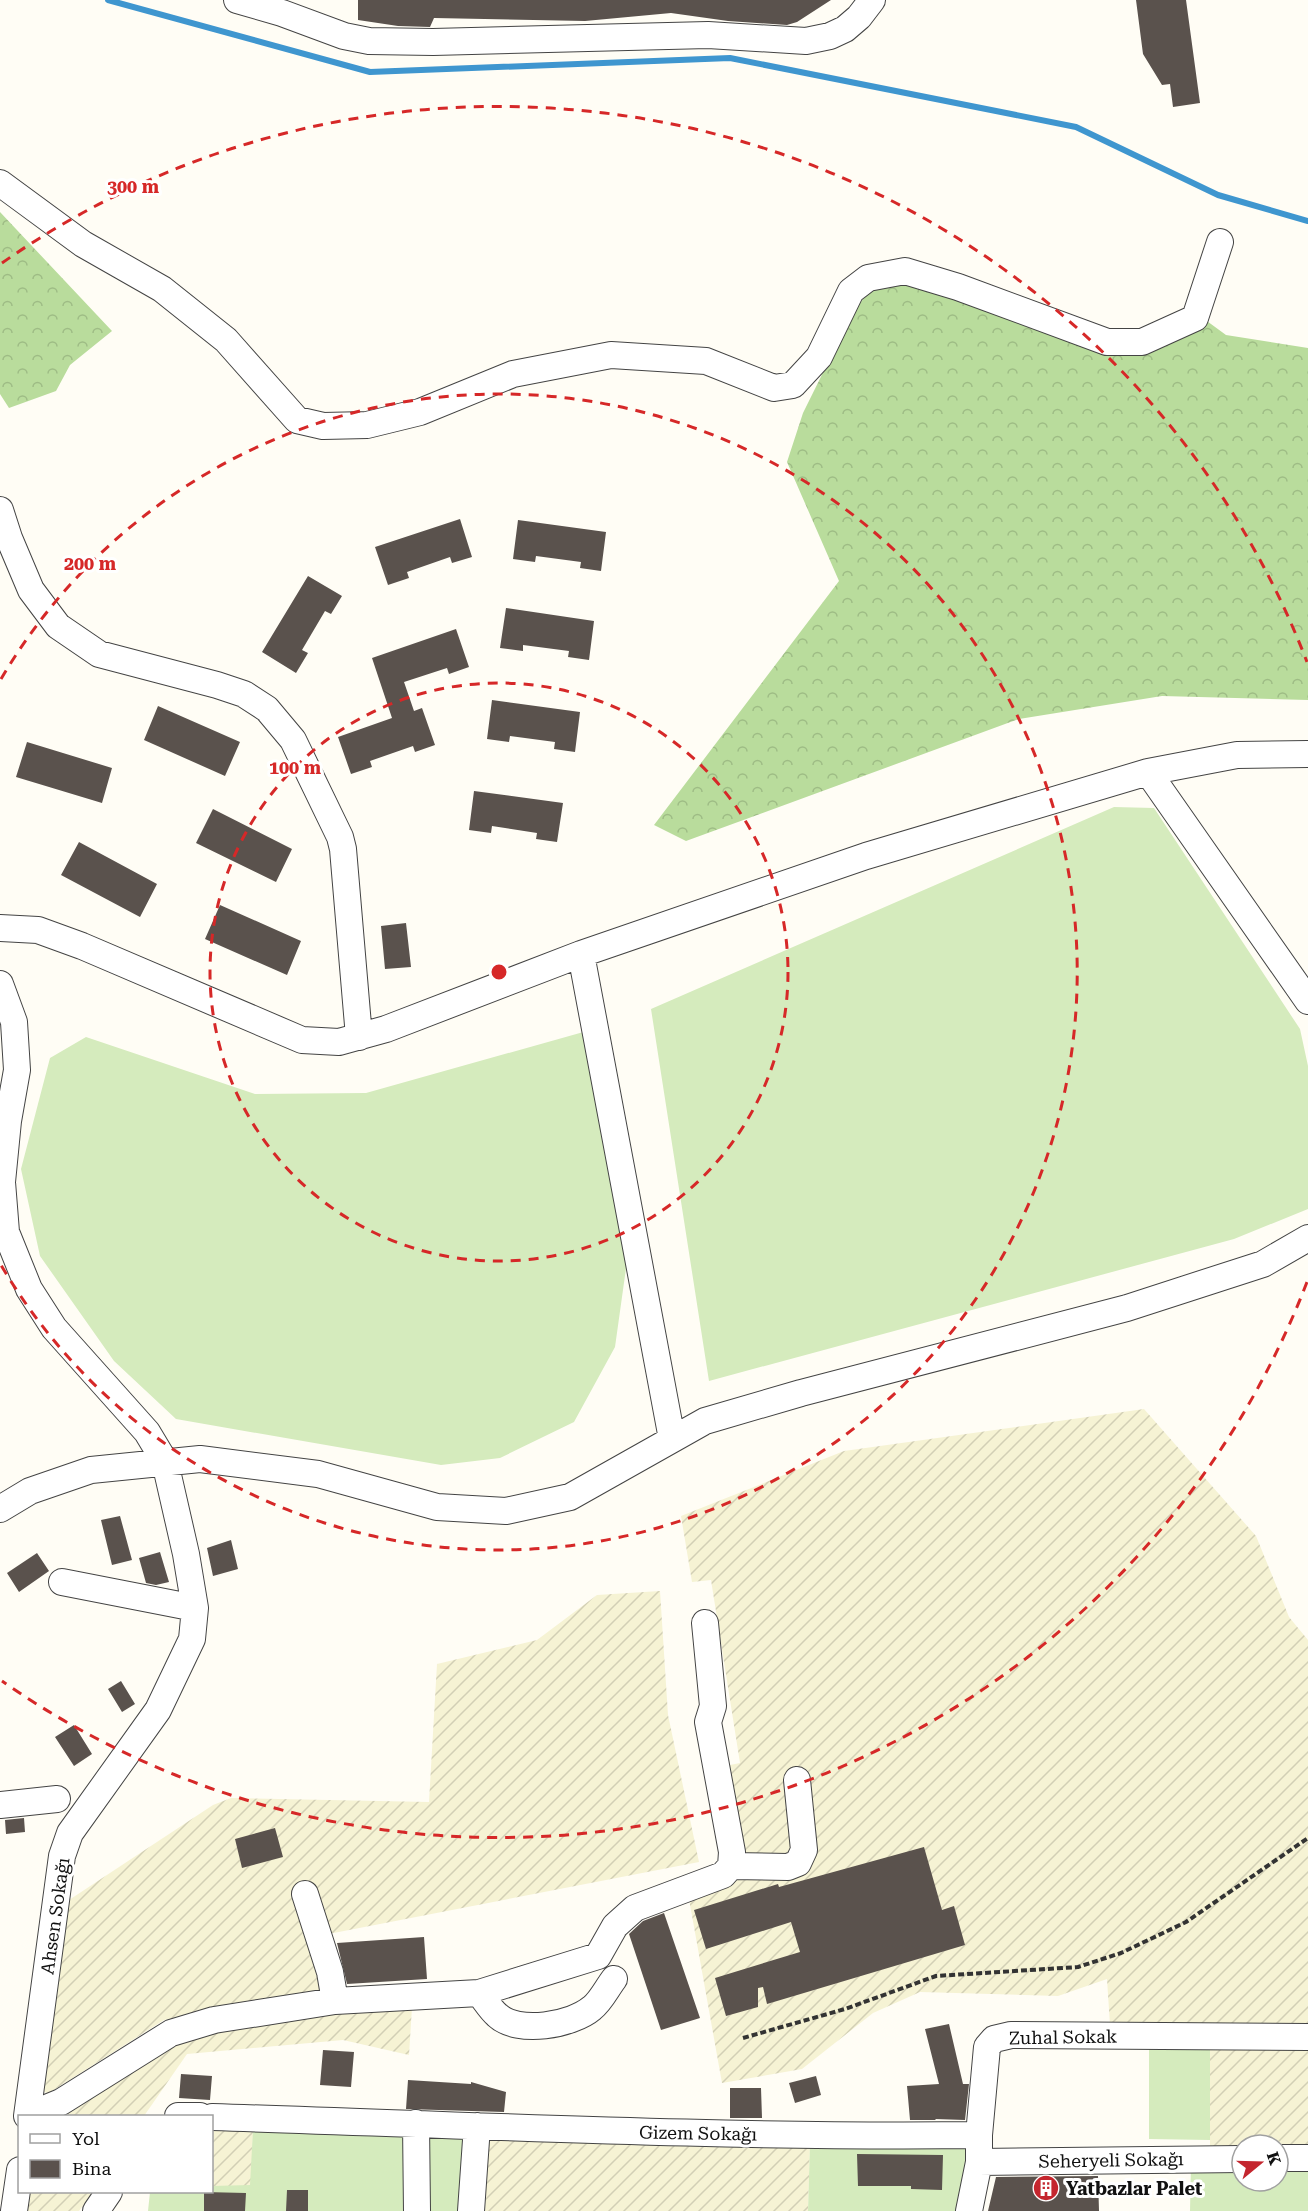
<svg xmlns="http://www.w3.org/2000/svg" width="1308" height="2211" viewBox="0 0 1308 2211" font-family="'Roboto Serif',serif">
  <defs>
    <pattern id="farmland-furrows" width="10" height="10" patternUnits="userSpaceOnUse" patternTransform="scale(1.5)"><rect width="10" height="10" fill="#f6f3d4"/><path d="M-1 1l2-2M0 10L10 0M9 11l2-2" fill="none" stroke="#d2cfb5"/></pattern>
    <pattern id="forest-crowns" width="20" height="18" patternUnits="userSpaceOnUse" patternTransform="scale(1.5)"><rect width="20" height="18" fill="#b9dc9c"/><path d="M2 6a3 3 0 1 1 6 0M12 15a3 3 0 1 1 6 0" fill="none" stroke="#9ebc85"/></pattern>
  </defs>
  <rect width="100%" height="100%" fill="#fffdf5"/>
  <path fill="url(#farmland-furrows)" d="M1144 1409 1256 1536 1289 1617 1308 1640V2027L1110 2025 1107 1979 1058 1996 920 1992 873 2013 802 2069 722 2083 689 1899 744 1876 730 1765 740 1763 711 1580 692 1582 681 1516 844 1451Z
    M660 1591 668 1715 699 1862 313 1937 326 1992 164 2020 49 2093 37 2091 66 1902 213 1805 231 1798 429 1802 437 1664 537 1640 597 1595Z
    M412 2007 409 2055 343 2040 187 2054 144 2116H47L152 2050 216 2023Z
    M1210 2043 1308 2044V2149H1278V2145H1242V2149H1210Z
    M212 2128 253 2129 251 2186H212Z
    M487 2135 810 2142 808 2211H485Z
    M26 2192H93L79 2211H23Z"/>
  <path fill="#d5ebbd" d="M1114 807 1154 808 1300 1029 1308 1066V1209L1234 1239 709 1381 651 1009Z
    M587 1031 629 1247 615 1347 574 1422 500 1458 441 1465 176 1419 114 1361 40 1256 21 1169 50 1058 86 1037 255 1094 366 1093Z
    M1149 2043H1210V2140L1149 2139Z
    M253 2129 464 2134 460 2211H148L150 2192H212V2186L250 2185Z
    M810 2142H967L960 2211H808Z
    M1308 2163V2211H1190L1191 2164H1242V2181H1278V2164Z"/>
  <path fill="url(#forest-crowns)" d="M0 212 112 331 70 365 56 391 9 408 0 394Z
    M920 280 1108 347 1196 313 1226 335 1308 348V700L1162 696 1019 719 686 841 654 825 839 581 787 462 803 413 853 312 870 290Z"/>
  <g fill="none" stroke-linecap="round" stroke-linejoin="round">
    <path stroke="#3f96cf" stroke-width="6" d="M108 0 370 72 730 58 1076 127 1218 195 1308 221"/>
  </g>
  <path fill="#5a524d" d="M358 0H831L797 22 787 25 728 21 671 13 585 21 434 18 430 27 398 26 358 20Z
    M1136 0H1186L1200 103 1173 107 1170 84 1162 85 1143 54Z
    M460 519 472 557 452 563 450 557 407 572 409 578 388 585 375 547Z
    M518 520 606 532 601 571 580 568 581 562 536 556 535 562 513 559Z
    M308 576 342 596 331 614 325 611 302 650 308 653 296 673 262 652Z
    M506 608 594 621 589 660 568 657 569 651 523 645V651L500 648Z
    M456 629 469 667 449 674 447 668 404 682 414 711 422 708 435 745 415 752 413 746 370 761 372 767 351 774 338 737 392 718 372 658Z
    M492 700 580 712 575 752 554 749 555 742 510 736 509 742 487 739Z
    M158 706 240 742 225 776 144 740Z
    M27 742 112 768 102 803 16 777Z
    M474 791 563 803 557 842 536 839 537 833 492 826 491 833 469 830Z
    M213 809 292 849 276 882 196 843Z
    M79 842 157 884 140 917 61 875Z
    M220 905 301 941 287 975 205 939Z
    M406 923 411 967 385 969 381 926Z
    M120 1516 132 1560 112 1565 101 1520Z
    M231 1540 238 1569 213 1576 207 1548Z
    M160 1552 169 1582 156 1585 146 1583 139 1558Z
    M37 1553 49 1571 19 1592 7 1573Z
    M121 1681 135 1704 122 1712 108 1689Z
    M74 1725 92 1754 74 1766 55 1737Z
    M24 1818 25 1832 6 1834 5 1820Z
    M275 1828 283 1857 242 1868 235 1839Z
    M924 1847 942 1910 954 1906 965 1945 767 2004 763 1987 758 1988V2007L726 2016 715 1978 800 1952 791 1922 706 1949 694 1910 778 1884 779 1887Z
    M664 1913 700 2018 661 2030 629 1934 643 1921Z
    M424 1937 427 1979 347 1984 337 1943Z
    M949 2024 963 2084H969L965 2120 935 2119 936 2120H910L907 2086 939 2084 925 2029Z
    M323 2050 354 2052 351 2087 320 2085Z
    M181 2074 212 2076 210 2100 179 2098Z
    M816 2076 821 2095 795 2103 789 2083Z
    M408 2080 471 2084V2082L506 2092 504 2112 406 2109Z
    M730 2088H761L762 2118H730Z
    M857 2154 943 2155 942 2190 911 2189V2186H858Z
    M1098 2176 1099 2211H988L996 2177Z
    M287 2190H308V2211H286Z
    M204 2192 246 2193 245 2211H204Z"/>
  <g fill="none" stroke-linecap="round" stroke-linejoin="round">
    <g stroke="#444" stroke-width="28">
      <path id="minor" d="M237 0 282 13 344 36 369 41 433 42 708 35 806 41 830 36 845 29 859 17 872 0
        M0 183 83 244 162 289 226 340 297 420 323 426 367 425 420 412 513 374 611 355 706 361 774 388 793 385 819 357 851 291 868 278 905 271 958 287 1107 342H1142L1195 318 1220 242
        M0 510 9 538 31 590 58 626 99 654 217 685 244 694 267 709 293 740 340 837 343 849 359 1037
        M1148 772 1237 755 1308 754
        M0 928 38 930 82 946 302 1040 339 1042 386 1029 581 954 866 856 1148 772 1308 1001
        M581 954 672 1439
        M0 984 14 1022 17 1070 8 1121 2 1182 6 1232 29 1289 54 1328 147 1432 165 1462 186 1554 195 1608 192 1639 158 1710 70 1833 62 1856 27 2116
        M0 1509 30 1491 91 1470 200 1459 318 1474 437 1507 506 1511 570 1497 705 1421 801 1393 1127 1308 1263 1264 1308 1238
        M62 1582 195 1608
        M0 1805 57 1799
        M731 1866 788 1867 798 1863 804 1850 797 1780
        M305 1894 330 1972 335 2001
        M479 1993C485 2000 490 2009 497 2015 518 2035 572 2025 592 2008 601 2001 607 1988 614 1979
        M27 2116 61 2102 171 2033 214 2020 335 2001 479 1993 598 1956 615 1926 635 1908 723 1875 731 1866 732 1852 708 1722 713 1706 705 1623
        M178 2116H200
        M212 2117C467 2125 723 2138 979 2135
        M416 2123 417 2211
        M1278 2158H1308
        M979 2162 1242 2159
        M14 2211 20 2170
        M96 2211 109 2192
        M471 2211 477 2126
        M969 2211 979 2162V2135L987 2047 994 2039 1011 2035 1308 2037"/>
    </g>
    <path stroke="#333" stroke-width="4" stroke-dasharray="6 3" stroke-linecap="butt" d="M743 2038 845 2009 936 1976 1078 1967 1121 1953 1186 1922 1308 1838"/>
    <use href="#minor" stroke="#fff" stroke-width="26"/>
  </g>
  <g fill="none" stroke="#d62828" stroke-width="3" stroke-dasharray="10 8">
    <circle cx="499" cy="972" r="289"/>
    <path d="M1 679A578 578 0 1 1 1 1265"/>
    <path d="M1307 1282A866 866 0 0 1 2 1681M2 263A866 866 0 0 1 1307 662"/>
  </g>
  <defs>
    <g id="building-disc" transform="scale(1.35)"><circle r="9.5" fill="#c4262e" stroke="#fff"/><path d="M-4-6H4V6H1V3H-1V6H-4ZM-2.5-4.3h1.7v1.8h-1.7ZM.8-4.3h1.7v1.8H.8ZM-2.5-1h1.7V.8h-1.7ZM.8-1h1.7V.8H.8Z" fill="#fff"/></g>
  </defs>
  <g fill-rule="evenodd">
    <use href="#building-disc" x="1046" y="2188"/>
  </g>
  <g text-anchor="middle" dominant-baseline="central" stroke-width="6" stroke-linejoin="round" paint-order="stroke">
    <g font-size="18" fill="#111" stroke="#fff">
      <text transform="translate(55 1916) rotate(-82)">Ahsen Sokağı</text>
      <text transform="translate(1063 2037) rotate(-1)">Zuhal Sokak</text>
      <text transform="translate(698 2133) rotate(1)">Gizem Sokağı</text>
      <text transform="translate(1111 2160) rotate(-1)">Seheryeli Sokağı</text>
    </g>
    <g font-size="18" font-weight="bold" fill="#111" stroke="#fff" text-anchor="start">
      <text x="1066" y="2188">Yatbazlar Palet</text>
    </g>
  </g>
  <circle cx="499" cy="972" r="9" fill="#d62828" stroke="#fff" stroke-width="3"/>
  <g font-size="18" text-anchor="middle" font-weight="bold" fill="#d62828" stroke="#fff" stroke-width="6" stroke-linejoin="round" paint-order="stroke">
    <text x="133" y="193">300 m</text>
    <text x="90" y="570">200 m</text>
    <text x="295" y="774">100 m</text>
  </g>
  <rect x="18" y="2115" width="195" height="78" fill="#ffffff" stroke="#a0a0a0" stroke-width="1.5"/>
  <rect x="30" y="2134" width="30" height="9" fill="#ffffff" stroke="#a0a0a0" stroke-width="1.5"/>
  <text x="72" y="2145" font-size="18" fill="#111111">Yol</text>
  <rect x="30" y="2160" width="30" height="18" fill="#5a524d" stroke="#a0a0a0" stroke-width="1.5"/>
  <text x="72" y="2175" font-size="18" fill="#111111">Bina</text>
  <g transform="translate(1260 2163) rotate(71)"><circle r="28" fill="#ffffff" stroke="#a0a0a0" stroke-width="1.5"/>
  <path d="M0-4.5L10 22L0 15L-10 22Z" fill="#c4262e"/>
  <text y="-9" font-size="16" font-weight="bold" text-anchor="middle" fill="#111111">K</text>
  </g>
</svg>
